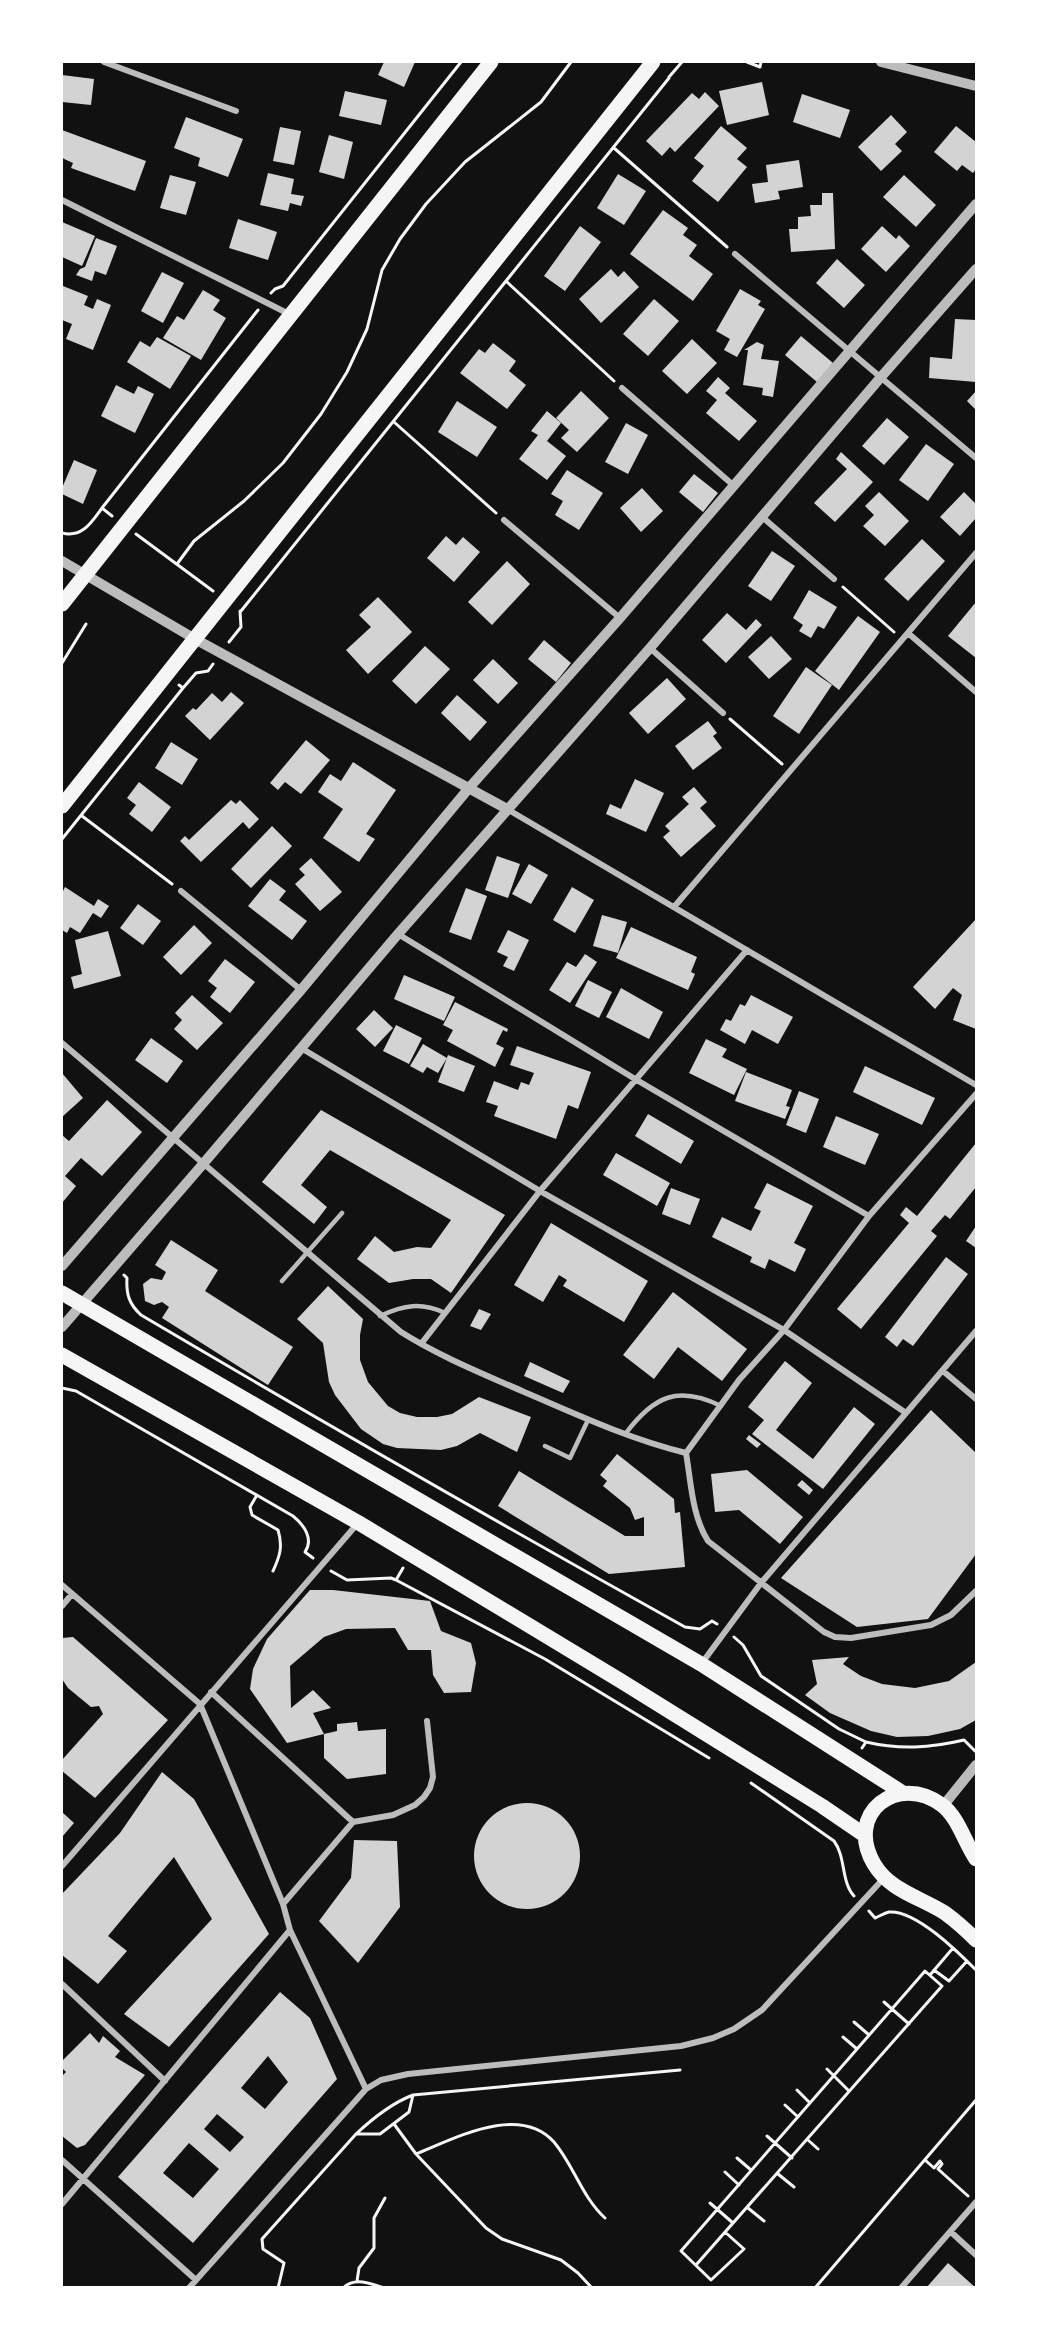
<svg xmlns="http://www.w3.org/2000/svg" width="1038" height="2349" viewBox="0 0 1038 2349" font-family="Karla,sans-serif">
  <rect width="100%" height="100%" fill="#111"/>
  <path fill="#d3d3d3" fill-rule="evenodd" d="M384 62H415L404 87 378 75Z
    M62 75 94 79 91 105 62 102Z
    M762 82 769 115 727 125 719 91Z
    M345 91 387 100 381 125 339 116Z
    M705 92 719 106 675 152 670 147 662 156 646 141 692 93 699 99Z
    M802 94 850 110 840 138 793 122Z
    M891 115 907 132 895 144 902 151 881 171 858 147Z
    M186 117 243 139 228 177 198 166 200 158 174 148Z
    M721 126 747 148 737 159 747 167 718 202 692 181 704 166 694 158Z
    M956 126 976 142V169L973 173 962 165 957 171 934 152Z
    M280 127 301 131 294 165 273 161Z
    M62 130 146 161 135 191 71 168 73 163 62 158Z
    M329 135 353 142 344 179 319 172Z
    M799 160 803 187 778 191 780 199 755 203 752 184 768 182 766 165Z
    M268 173 294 179 291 194 304 196 301 206 290 203 288 211 260 205Z
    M618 174 646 191 624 225 597 208Z
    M170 175 196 182 186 215 160 208Z
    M904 175 936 205 916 227 883 197Z
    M822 193H833L835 249 791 252 789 229H798V217L811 216 810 205H822Z
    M663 210 688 228 683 235 697 245 689 256 713 274 693 301 630 254Z
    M238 219 277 232 268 260 229 248Z
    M62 222 95 236 82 266 62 257Z
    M580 226 601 242 565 291 544 276Z
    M882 226 896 239 899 235 910 246 886 272 861 249Z
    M96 238 117 246 106 275 95 271 92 281 76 275 80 269 85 267Z
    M837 259 865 285 844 308 816 283Z
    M611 269 618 277 624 271 639 287 601 323 579 299Z
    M162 272 184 283 163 323 141 311Z
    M63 286 88 296 84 305 93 309 97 299 111 305 93 350 66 339 72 324 62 320Z
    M740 289 761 301 758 305 765 309 737 357 724 350 730 339 716 331Z
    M203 290 220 300 213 310 226 318 201 360 163 338 177 316 184 320Z
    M654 299 679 321 648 356 623 334Z
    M955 319 976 320V382L929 378 930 357 952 359Z
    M801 336 833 363 817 382 785 355Z
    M157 337 191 356 170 389 127 362 140 341 150 347Z
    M692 339 717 363 687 394 662 371Z
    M757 342 764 345 761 359 779 361 773 397 762 395 763 388 743 385 748 350H744Z
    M493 343 516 361 509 371 526 385 507 409 460 373 479 349 485 353Z
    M718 377 730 388 725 393 757 421 739 441 706 413 717 400 706 391Z
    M116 385 134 394 138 386 154 394 135 433 101 416Z
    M581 391 609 418 577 452 561 438 569 430 556 418Z
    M976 391V410L967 401Z
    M457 401 497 427 477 457 438 432Z
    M547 411 561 423 547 441 566 456 547 480 519 459 538 435 531 431Z
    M887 418 909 437 884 465 862 446Z
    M626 423 648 435 628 474 605 462Z
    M926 444 954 464 928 501 899 480Z
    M841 452 873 482 835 522 814 503 847 469 836 459Z
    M74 460 97 470 83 504 62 494V488Z
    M567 470 603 493 579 530 555 515 563 501 551 494Z
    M694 474 718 493 703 512 679 492Z
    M642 488 663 511 641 532 620 508Z
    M879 492 909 521 885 546 863 526 874 515 865 506Z
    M964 492 976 504V518L960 536 940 517Z
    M446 536 456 545 463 537 480 552 454 582 427 558Z
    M922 539 945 561 908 601 884 579Z
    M772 551 795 566 771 601 748 586Z
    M507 561 530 584 492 625 468 602Z
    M809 590 837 607 824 629 818 626 811 638 799 631 803 625 793 618Z
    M378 597 412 632 368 674 346 650 371 627 359 615Z
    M976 602V658L948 636Z
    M727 613 746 630 756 619 762 625 726 663 702 640Z
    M858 616 880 632 839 690 815 671Z
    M771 636 792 659 769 679 748 657Z
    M544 640 571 663 556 682 528 659Z
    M425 646 450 669 416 704 392 681Z
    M493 659 518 683 498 704 473 680Z
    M806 667 832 685 799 734 773 716Z
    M667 678 686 699 648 734 629 713Z
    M231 692 244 703 210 740 185 716 193 708 196 710 212 693 222 702Z
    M457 695 487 722 470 741 441 713Z
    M708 721 717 733 713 736 722 748 693 770 675 746Z
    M306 740 330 760 301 794 285 782 278 790 270 783Z
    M171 742 198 759 182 785 155 768Z
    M353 762 396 790 366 834 375 839 359 862 323 838 343 809 318 792 330 774 341 781Z
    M635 779 664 793 646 832 606 814 610 804 621 809Z
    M139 782 171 807 152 832 129 814 136 805 127 798Z
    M694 787 707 802 700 808 716 826 681 857 663 837 670 831 665 826 689 804 682 797Z
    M231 800 236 804 240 800 259 819 249 829 243 822 201 862 180 841 185 836 189 840Z
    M272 826 292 846 251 888 231 869Z
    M497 856 520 864 508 898 485 890Z
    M311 858 342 892 320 911 295 884 305 875 299 869Z
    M529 864 548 875 531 904 512 894Z
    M270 879 286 891 279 900 307 921 292 940 248 906Z
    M65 887 94 906 98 899 109 906 101 918 93 913 80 933 70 927 67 933 62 930V893Z
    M572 887 594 900 575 933 553 920Z
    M466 888 487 896 471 940 449 932Z
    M138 904 161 921 143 945 120 928Z
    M602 915 627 922 618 953 593 946Z
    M976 919V1029L953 1020 962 995 953 988 935 1009 913 987Z
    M194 925 212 943 181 975 163 957Z
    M631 927 697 957 691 972 695 974 688 990 616 958Z
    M508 930 529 940 514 971 503 966 508 957 497 952Z
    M108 931 121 976 74 989 71 977 82 974 75 940Z
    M585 954 597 962 570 1003 549 990 567 962 576 967Z
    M225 959 255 982 230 1013 210 997 217 988 208 981Z
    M404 975 455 997 444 1021 394 999Z
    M588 980 612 992 599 1018 575 1006Z
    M621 988 663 1012 649 1039 606 1017Z
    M192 995 223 1023 197 1050 174 1029 182 1020 175 1013Z
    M751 995 793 1017 778 1044 752 1030 745 1044 720 1030 726 1019 731 1021 740 1004 745 1006Z
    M455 1002 508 1029 507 1032 503 1030 496 1044 504 1048 495 1067 447 1041 453 1030 443 1025Z
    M374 1010 393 1028 375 1047 356 1029Z
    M396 1025 422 1038 409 1064 383 1051Z
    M151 1038 183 1061 167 1083 135 1060Z
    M706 1039 727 1049 722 1057 747 1069 734 1095 689 1073Z
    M423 1044 447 1058 438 1073 427 1067 423 1073 410 1066Z
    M517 1046 591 1072 578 1109 568 1105 556 1139 494 1116 498 1106 486 1102 494 1081 518 1090 521 1082 529 1085 534 1073 510 1065Z
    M448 1055 475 1066 464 1092 438 1082Z
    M865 1066 935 1098 922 1125 853 1092Z
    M746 1072 792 1090 786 1106 790 1107 785 1119 735 1101Z
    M62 1073 83 1098 62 1117Z
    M799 1091 819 1099 806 1133 786 1125Z
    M107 1100 142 1132 102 1176 81 1158 65 1176 76 1186 62 1203V1135L69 1141Z
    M321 1110 505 1215 451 1293 431 1279H413L389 1283 357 1259 375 1236 394 1252 417 1247 431 1248 451 1220 330 1150 301 1185 327 1207 314 1224 262 1182Z
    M648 1114 694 1141 681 1164 635 1136Z
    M836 1116 879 1134 865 1165 823 1147Z
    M976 1143V1187L950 1219 945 1215 931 1231 937 1236 861 1329 837 1309 909 1223 900 1215 906 1207 917 1216Z
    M616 1153 670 1183 657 1206 603 1175Z
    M767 1183 813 1206 794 1243 806 1249 795 1272 769 1259 765 1269 750 1262 752 1257 712 1237 722 1217 751 1231 761 1211 754 1208Z
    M671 1188 700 1199 690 1225 662 1214Z
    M551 1223 648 1281 624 1322 563 1286 567 1280 559 1275 543 1302 514 1285Z
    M976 1226V1248L966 1241Z
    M171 1240 218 1270 205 1291 293 1347 268 1385 162 1318 169 1307 162 1302 154 1305 145 1301 143 1284 151 1278 162 1280 166 1272 155 1265Z
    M946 1257 968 1274 913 1346 903 1339 897 1347 885 1337Z
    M328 1286 363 1319 360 1335V1360L368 1382 388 1406 400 1413 417 1417H437L452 1414 479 1397 531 1417 517 1452 480 1433 457 1446 441 1450 397 1448 383 1444 361 1429 335 1395 329 1382 323 1343 297 1319Z
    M673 1292 747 1349 722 1381 678 1347 654 1379 623 1355Z
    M479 1309 491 1314 481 1330 470 1326Z
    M785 1361 812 1383 776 1430 813 1459 854 1407 875 1424 823 1489 752 1434 764 1420 748 1407Z
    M530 1362 570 1381 563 1393 524 1376Z
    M931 1410 976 1453V1554L928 1619 857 1627 781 1578Z
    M749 1435 761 1444 757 1448 746 1439Z
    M617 1454 674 1499 675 1513 680 1512 685 1567 609 1574 498 1506 519 1471 625 1536H644V1517L635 1520 630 1508 603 1486 607 1481 600 1475Z
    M747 1470 803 1517 780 1544 739 1510 715 1512 711 1474Z
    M802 1480 813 1490 809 1495 797 1485Z
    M310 1590H333L430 1601 441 1631 471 1643 476 1663 471 1692 444 1693 433 1675 431 1650H408L395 1628 346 1629 324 1637 290 1666 291 1708 313 1690 331 1708 313 1713 324 1734 287 1743 250 1689 253 1669 267 1639Z
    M73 1637 168 1720 95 1798 62 1771V1760L103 1714 99 1706 91 1707 68 1688 62 1679V1638Z
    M849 1657 843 1664 861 1676 882 1684 915 1688 949 1681 976 1662V1720L960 1729 928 1736 897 1737 871 1731 830 1713 805 1695 817 1684 812 1660Z
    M357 1722 358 1731 386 1729V1774L347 1779 324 1758V1734L337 1731V1724Z
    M162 1772 194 1799 269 1934 169 2047 124 2014 212 1919 174 1857 108 1936 127 1951 98 1984 62 1955V1894L120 1833Z
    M474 1856a53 53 0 1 1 106 0a53 53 0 1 1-106 0Z
    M62 1812 74 1823 62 1837Z
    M354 1840 397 1841 400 1907 358 1963 319 1921 351 1878Z
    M280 1992 310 2018 337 2079 193 2243 118 2177ZM268 2056 288 2082 265 2109 241 2088ZM217 2114 244 2137 230 2152 204 2129ZM189 2143 219 2169 193 2198 163 2173Z
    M90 2033 99 2043 103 2036 120 2051 115 2057 145 2075 85 2145 77 2148 62 2136V2076L66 2072 62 2068V2061Z
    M948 2263 976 2288H926Z"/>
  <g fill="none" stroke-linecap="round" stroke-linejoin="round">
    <path stroke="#f5f5f5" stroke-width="3" d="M747 62 760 67 761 62
      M669 77 682 62
      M614 148 727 247
      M507 282 614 381
      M271 293 275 289 283 286 461 62
      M394 422 496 513
      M102 508 258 310
      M62 533C82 538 91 523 102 508L112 516
      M136 534 213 591
      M177 564 194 541 244 501 283 463 321 414 347 372 367 329 382 270 400 239 426 204 465 162 541 102 571 62
      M843 587 894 632
      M241 611 669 78
      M229 642 241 627 240 611
      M62 663 86 624
      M179 685 183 688 196 673 208 671 213 664
      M730 719 782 764
      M82 816 172 884
      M62 839 183 688
      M124 1275 127 1278C126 1294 129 1304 141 1315 321 1421 502 1525 685 1627L700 1629 712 1621 717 1624
      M62 1388 76 1391 293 1516C304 1525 314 1539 305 1552L313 1558
      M257 1495 250 1507 252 1515 278 1530C283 1546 280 1556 273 1571
      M331 1571 347 1580 391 1578 396 1580 545 1659 709 1758
      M396 1580 403 1568
      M734 1637 743 1645 761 1676 839 1729 866 1742
      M862 1748 866 1742C900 1750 930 1748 964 1740L975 1751
      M751 1783 834 1841C846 1857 841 1882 854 1896
      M869 1911 875 1918C880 1916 884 1913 889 1912 916 1910 958 1952 976 1970
      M934 1970 949 1981 967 1961
      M930 1975 953 1948
      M884 2002 909 2024
      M854 2022 869 2035
      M843 2037 857 2049
      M827 2069 849 2091
      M797 2090 810 2103
      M785 2105 798 2117
      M394 2124 416 2154 486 2228 502 2239 561 2260 578 2273 592 2288
      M356 2134H380L409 2112 413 2095
      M767 2136 792 2158
      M808 2140 818 2149
      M416 2154C454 2139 519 2103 554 2142 574 2166 582 2197 605 2218
      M737 2158 751 2170
      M925 2160 934 2168 940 2161 942 2164 938 2169 968 2196
      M725 2172 739 2185
      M778 2174 794 2187
      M710 2203 733 2223
      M748 2208 764 2221
      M696 2265 942 1986 925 1971 681 2251 711 2280 744 2249 725 2232
      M357 2281 359 2268 374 2248V2218L385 2198
      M278 2288 284 2263 263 2249 262 2239 356 2134C372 2119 392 2103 413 2095L680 2070
      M343 2288C355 2276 370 2284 385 2288
      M815 2288 976 2100"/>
    <path stroke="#bcbcbc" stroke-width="4.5" d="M282 1281 342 1213
      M380 1316C404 1305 421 1302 445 1313
      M626 1433C654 1396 678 1385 721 1406
      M545 1446 570 1458 588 1420"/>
    <path stroke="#bcbcbc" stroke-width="6" d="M104 62 236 111
      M62 200 289 314
      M735 254 976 458
      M622 388 733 485
      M761 516 834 579
      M504 520 620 618
      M908 633 976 692
      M650 648 723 713
      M507 809 976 1085
      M181 891 301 990
      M674 907 976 553
      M398 934 635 1079 869 1216
      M62 1043 401 1332C439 1356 481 1373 522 1391 575 1414 629 1439 686 1453 691 1482 692 1516 708 1541L824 1632 835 1637 851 1638 931 1625 951 1615 976 1591
      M301 1048 540 1191 784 1330 906 1413
      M421 1344 540 1191 747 950
      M943 1371 976 1399
      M686 1453 739 1380 784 1330 869 1216 976 1094
      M62 1585 200 1704 283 1904
      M62 1606 72 1594
      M702 1663 761 1583 976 1331
      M211 1692 353 1822
      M62 1866 358 1523
      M62 1984 165 2081
      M366 2089 290 1930 283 1904 353 1822 393 1815 415 1805 424 1797 430 1788 433 1777 427 1721
      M62 2160 196 2280
      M62 2204 290 1930
      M951 2232 976 2255
      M189 2288 366 2089 381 2080 408 2074 681 2046 713 2038 734 2029 762 2010 884 1878
      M901 2288 976 2202"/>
    <path stroke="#bcbcbc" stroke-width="10" d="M881 62 976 86
      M62 561 195 639 507 809
      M62 1266 301 990 469 788 620 618 976 204
      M62 1327 203 1164 398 934 650 648 881 377 976 269
      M943 1806 976 1765"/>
    <path stroke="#f5f5f5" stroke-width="15" d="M62 604 491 62
      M62 806 653 62
      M62 1293 701 1664 903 1793
      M62 1355 359 1523 621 1681 822 1806 863 1834
      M976 1859C965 1843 958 1817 942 1805 898 1772 844 1813 874 1864 890 1891 920 1897 945 1913 956 1921 966 1930 976 1940"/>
  </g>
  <rect width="1038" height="2349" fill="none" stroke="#ffffff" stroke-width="126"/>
</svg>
